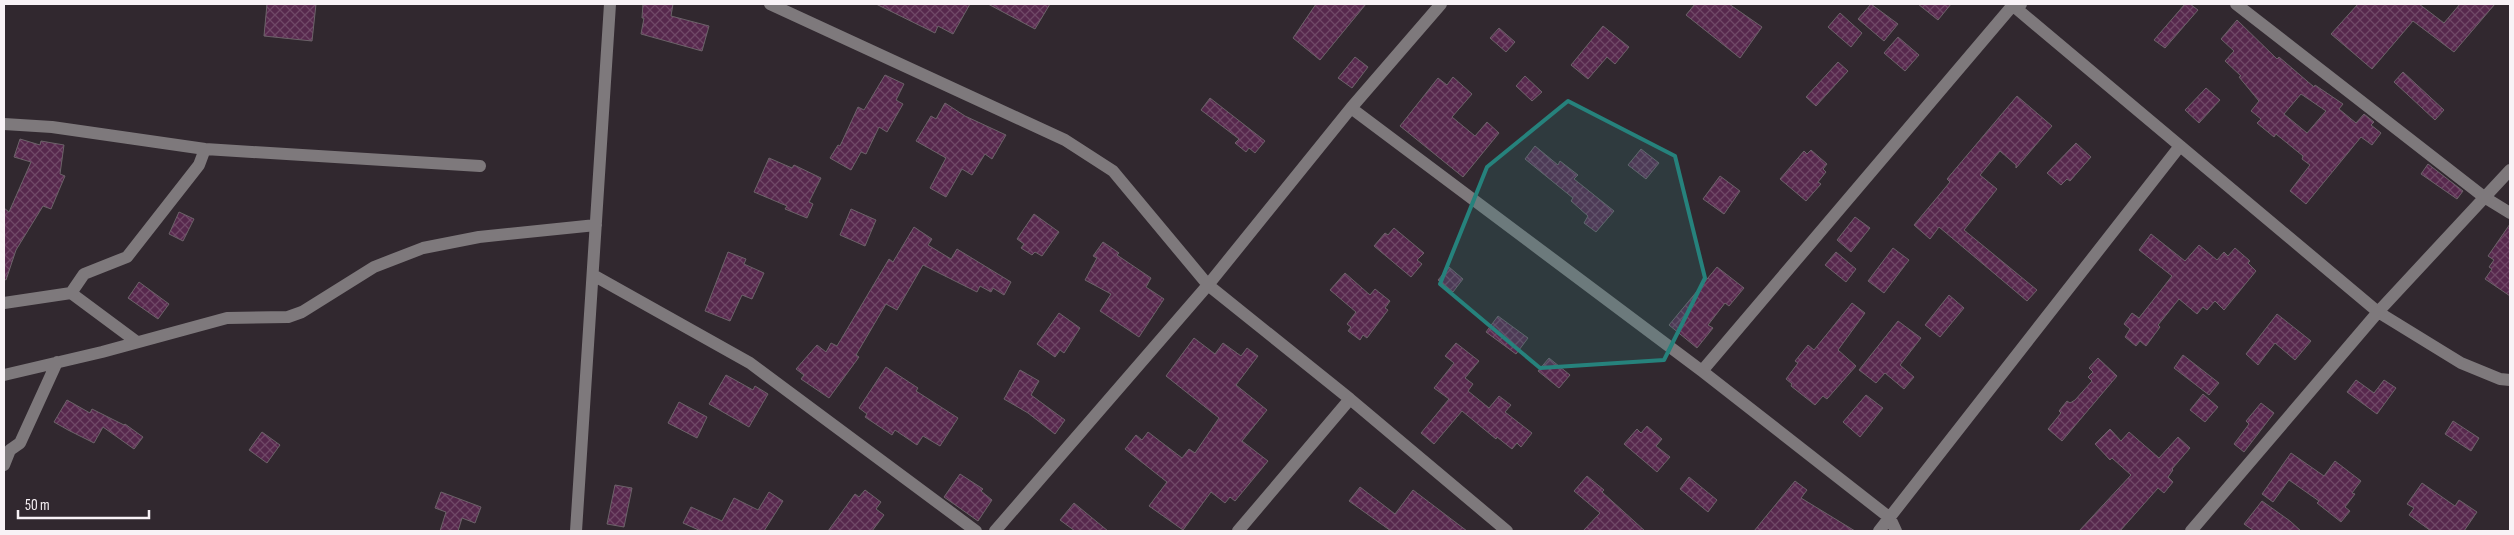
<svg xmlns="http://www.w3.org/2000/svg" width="2514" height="535" viewBox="0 0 2514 535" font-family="'Sofia Sans Condensed',sans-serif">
  <defs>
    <pattern id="building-cross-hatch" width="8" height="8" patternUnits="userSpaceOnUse" patternTransform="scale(1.25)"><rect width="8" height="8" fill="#57284d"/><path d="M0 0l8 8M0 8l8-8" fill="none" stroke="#704867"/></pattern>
  </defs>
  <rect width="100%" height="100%" fill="#31282f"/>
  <path fill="url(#building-cross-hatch)" stroke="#6c6269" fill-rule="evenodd" d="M267 4H316L312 41 264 36Z
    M643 4H673L671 16 709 26 702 51 641 34 644 18H642Z
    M876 4H970L953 34 938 26 935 33Z
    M988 4H1050L1035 29Z
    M1316 4H1366L1320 60 1293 38Z
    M1695 4H1729L1762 27 1740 58 1686 15Z
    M1871 4 1898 24 1884 41 1858 19Z
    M1918 4H1951L1938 20Z
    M2185 4H2190L2198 10 2165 48 2154 40Z
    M2358 4H2419L2444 23 2460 4H2495L2454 52 2413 21 2372 69 2331 34Z
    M1840 13 1862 33 1851 47 1828 27Z
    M2237 20 2277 59 2279 57 2314 87 2315 85 2343 104 2339 109 2356 123 2364 114 2374 122 2371 125 2381 133 2372 145 2361 137 2306 204 2290 191 2310 165 2302 159 2303 156 2276 134 2274 137 2257 123 2261 119 2251 111 2259 101 2239 77 2241 76 2225 61 2234 51 2221 39ZM2301 94 2326 111 2307 133 2284 114Z
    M1603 26 1629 47 1615 64 1607 57 1588 79 1571 65Z
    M1499 28 1515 42 1506 52 1490 38Z
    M1898 37 1919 55 1905 71 1884 53Z
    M1355 57 1368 67 1352 88 1338 78Z
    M1838 62 1848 71 1816 106 1806 97Z
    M2403 72 2444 110 2435 120 2394 82Z
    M885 75 904 84 896 100 903 104 887 132 879 127 866 154 861 152 851 170 830 158 838 145 840 146 858 107 864 110Z
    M1525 76 1542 92 1532 101 1516 86Z
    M1453 77 1472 94 1452 117 1475 136 1487 122 1499 133 1463 177 1400 126 1438 78 1447 85Z
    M2206 88 2220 100 2199 123 2185 110Z
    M2017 96 2052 126 2016 168V165L2000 151 1980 175 1997 189 1964 230 2037 290 2027 301 1939 227 1930 239 1914 225 1950 182 1947 179Z
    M1210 98 1265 141 1255 153 1249 148 1246 152 1235 143 1239 139 1201 110Z
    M945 103 965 116 1006 135 992 159 985 154 972 175 962 169 946 197 930 188 946 158 916 141 931 116 936 119Z
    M20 139 40 145 41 141 64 145 60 174 65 176 51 209 43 206 16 250 6 280 4 279V208L9 212 31 162 14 157Z
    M2076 143 2091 157 2070 181 2067 179 2061 185 2047 173Z
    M1535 146 1558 165 1560 161 1578 175 1574 179 1614 211 1596 232 1584 223 1588 216 1571 201 1573 198 1525 159Z
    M1641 149 1659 163 1646 179 1628 165Z
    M1811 150 1827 164 1823 169 1826 172 1818 182 1821 184 1806 201 1780 179 1804 151 1807 154Z
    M769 158 792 168 794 165 821 178 809 202 813 204 807 218 785 209 787 206 754 192Z
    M2428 164 2463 191 2457 199 2421 174Z
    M1720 176 1740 191 1724 214 1703 199Z
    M851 209 876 220 865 246 840 235Z
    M179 212 194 219 183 241 169 234Z
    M1034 214 1059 232 1042 256 1035 252 1032 255 1021 248 1024 244 1017 239Z
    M1855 217 1870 228 1851 252 1837 240Z
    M2510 224V296L2485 279 2492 269 2489 267 2494 260 2488 256Z
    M914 227 932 239 928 245 951 259 957 249 1011 282 1004 295 993 288 991 292 980 286 977 292 923 265 897 310 886 304 856 355 859 357 829 398 801 379 804 375 796 369 817 345 826 352 831 343 837 346 889 259 893 262Z
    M1394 228 1424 253 1417 260 1422 264 1411 277 1374 246 1385 233 1388 235Z
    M2151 234 2185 261 2199 245 2217 260 2224 252 2228 256 2235 248 2250 261 2248 263 2256 271 2224 310 2215 301 2207 310 2203 307 2197 314 2179 299 2158 325 2160 327 2146 346 2140 341 2136 346 2125 337 2130 329 2124 324 2132 313 2139 318 2172 276 2139 250Z
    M1103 242 1119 253 1117 255 1151 278 1146 287 1164 299 1139 337 1100 311 1111 294 1085 280 1097 258 1093 256Z
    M1893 248 1909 260 1884 293 1868 281Z
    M728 252 746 259 744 264 764 273 752 299 742 295 730 321 705 311Z
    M1836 252 1856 269 1846 282 1825 265Z
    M1449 267 1463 279 1453 292 1438 280Z
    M1717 267 1744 288 1729 306 1725 303 1708 325 1713 328 1697 348 1669 325Z
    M1345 273 1370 295 1375 289 1390 301 1385 308 1388 310 1367 338 1363 335 1360 340 1348 331 1351 327 1347 324 1356 312 1330 290Z
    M139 282 169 304 158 319 128 298Z
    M1949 295 1964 308 1940 337 1925 325Z
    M1852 303 1865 313 1838 350 1856 366 1827 399 1823 396 1815 405 1791 386 1792 384 1786 379 1798 363 1795 361 1808 345 1814 350Z
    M1059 313 1080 328 1064 353 1060 350 1055 357 1037 344Z
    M2277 314 2311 341 2295 360 2275 343 2258 365 2246 354Z
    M1498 316 1528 338 1516 354 1486 332Z
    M1898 321 1921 338 1900 365 1914 377 1904 389 1885 373 1876 383 1859 370Z
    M1194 338 1215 354 1223 343 1241 356 1247 348 1258 356 1236 385 1267 410 1242 441 1268 461 1235 501 1230 497 1225 503 1211 492 1183 530 1149 506 1167 482 1125 449 1136 435 1142 440 1148 432 1182 458 1189 449 1195 453 1219 418 1166 376Z
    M1456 343 1479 361 1465 378 1473 384 1468 391 1489 408 1499 396 1511 405 1505 412 1532 433 1521 447 1517 443 1512 449 1497 437 1496 439 1462 411 1434 444 1421 433 1449 399 1434 388 1454 363 1445 356Z
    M2183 355 2219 383 2209 395 2174 368Z
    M1549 358 1570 375 1559 388 1538 371Z
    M2098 358 2117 376 2062 441 2048 429 2061 413 2059 411 2067 401 2070 403 2075 400 2092 381 2088 377 2093 372 2089 368Z
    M886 367 918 388 916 391 958 418 940 446 923 436 917 445 895 430 892 435 865 417 867 414 859 408Z
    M1020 370 1039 381 1031 395 1065 420 1055 434 1028 413 1004 399Z
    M726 375 753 390 755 386 768 394 749 427 709 404Z
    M2356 380 2374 393 2384 380 2396 388 2377 414 2347 392Z
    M2203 394 2218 407 2205 422 2190 410Z
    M1866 395 1883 408 1860 437 1843 422Z
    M67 400 90 413 92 409 124 425 125 424 143 437 134 449 103 427 94 443 68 430 54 422Z
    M679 402 707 417 697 438 668 423Z
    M2261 403 2274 413 2244 452 2234 444 2249 424 2246 421Z
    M2453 421 2479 438 2471 451 2445 434Z
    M1647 426 1662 439 1656 446 1670 457 1657 472 1624 444 1637 429 1641 433Z
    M2110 429 2121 441 2129 432 2159 458 2178 437 2190 448 2172 469 2173 470 2168 477 2173 482 2164 493 2158 488 2120 531H2079L2131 475 2112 458 2110 460 2095 444Z
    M262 432 280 445 267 463 249 450Z
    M2291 453 2324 476 2335 461 2361 481 2352 493 2355 494 2345 507 2350 511 2341 522 2317 503 2319 501 2289 480 2273 502 2262 494Z
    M960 474 983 489 981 491 992 500 978 521 944 497Z
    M1587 476 1604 490 1602 492 1645 531H1583L1600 513 1574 491Z
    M1689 477 1717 500 1708 512 1680 489Z
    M1795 481 1807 490 1801 498 1855 531H1754Z
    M2422 483 2455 506 2459 500 2477 512 2464 531H2431L2409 515 2414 508 2407 504Z
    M615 485 632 488 624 527 607 524Z
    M1360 487 1395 514 1413 490 1467 531H1391L1349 501Z
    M865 490 881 502 876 509 884 515 872 531H828L855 494 859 497Z
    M441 492 481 507 475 523 462 518 458 531H440L446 512 435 508Z
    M769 492 783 501 764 531H701L683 523 691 507 722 521 734 498 758 510Z
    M2262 501 2290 521 2301 531H2254L2244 524Z
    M1074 503 1108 531H1075L1060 520Z"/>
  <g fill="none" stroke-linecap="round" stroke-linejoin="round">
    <path stroke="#7e797c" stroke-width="12" d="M770 4 1065 140 1113 171 1208 285 1350 399 1507 531
      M2011 4 2378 312 2461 363 2500 379 2510 380
      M2236 4 2484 197 2510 213
      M1351 108 1702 371 1890 518 1896 531
      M4 124 52 127 205 149 480 166
      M593 275 750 363 976 531
      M71 293 84 274 127 257 199 165 205 149
      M4 303 71 293 137 342
      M1702 371 2013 5 2021 4
      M4 375 102 352 227 318 288 317 302 312 374 267 423 248 479 237 596 225
      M4 465 10 450 20 443 57 362
      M576 531 610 4
      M995 531 1208 285 1351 108 1441 4
      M1238 531 1350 399
      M1879 531 2180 146
      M2191 531 2378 312 2510 170"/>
  </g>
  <path fill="#26827c" fill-opacity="0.2" stroke="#26827c" stroke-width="4" stroke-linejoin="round" d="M1568 101 1675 156 1705 278 1664 360 1540 368 1440 284 1487 167Z"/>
  <rect width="2514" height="535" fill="none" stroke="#f8f2f6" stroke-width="10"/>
  <path d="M18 510v8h131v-8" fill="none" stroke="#f8f2f6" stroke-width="2.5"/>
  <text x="25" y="510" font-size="15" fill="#f8f2f6" stroke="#31282f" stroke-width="4" paint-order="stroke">50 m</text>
</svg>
